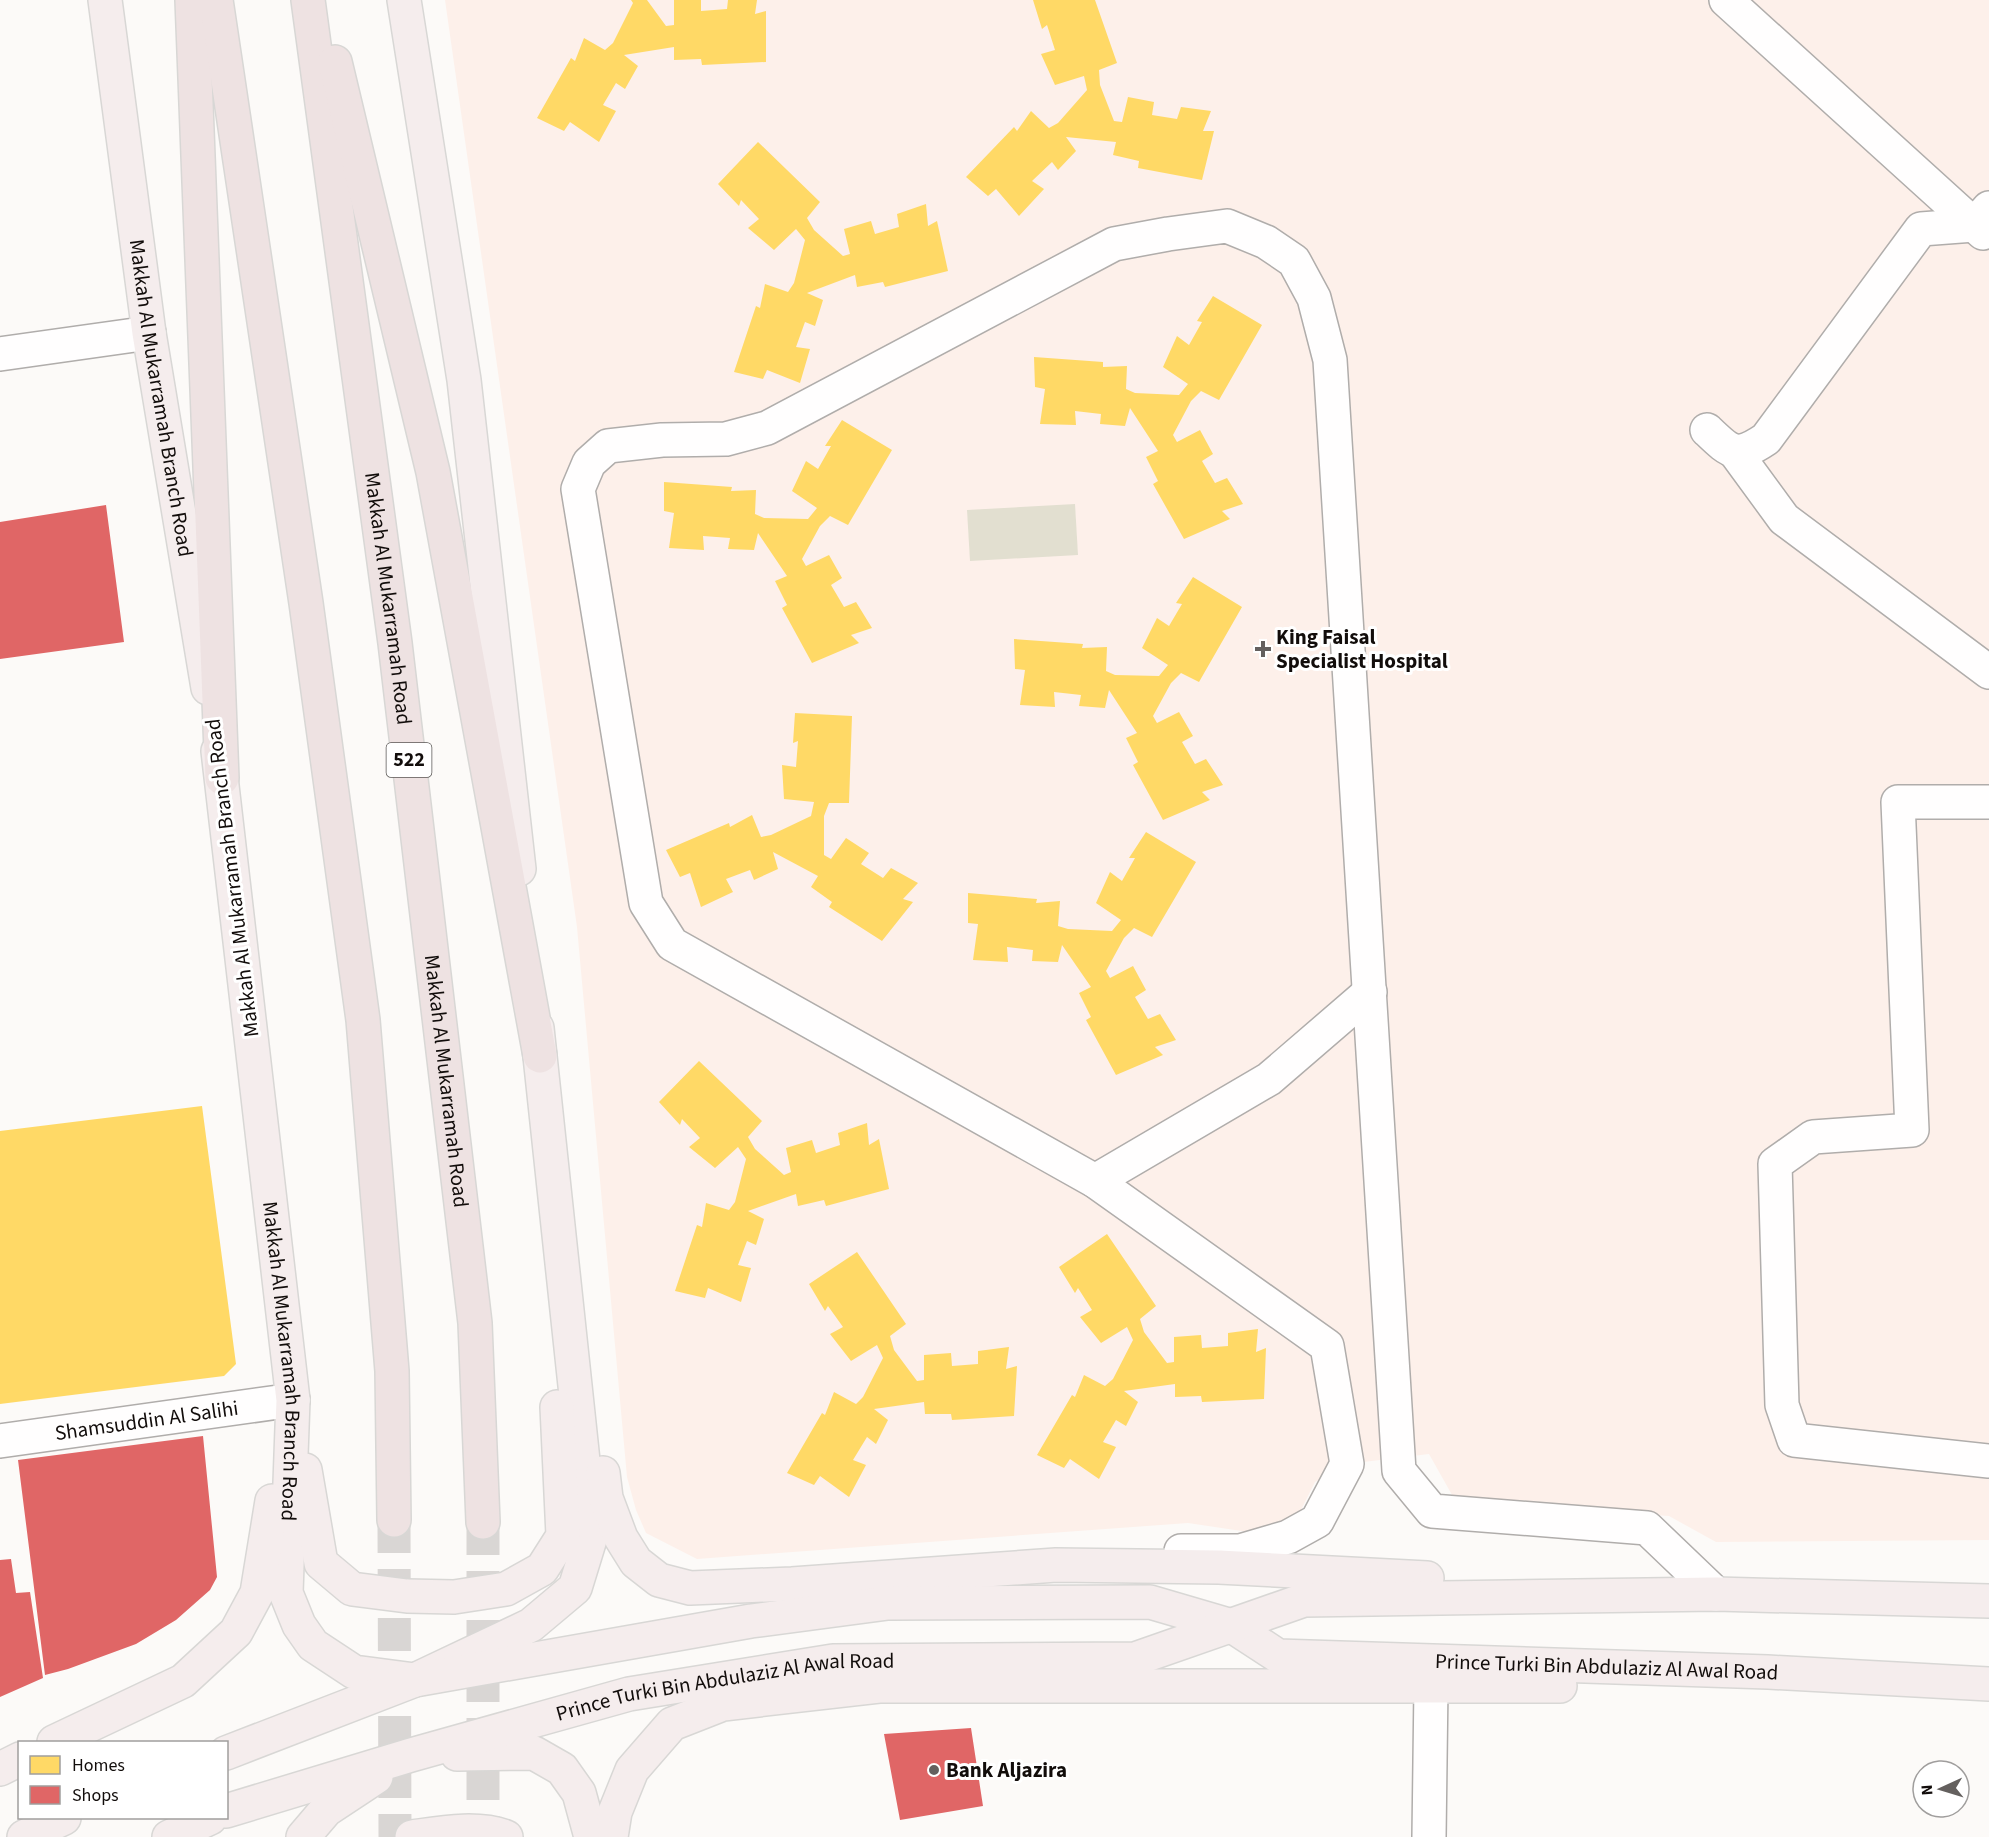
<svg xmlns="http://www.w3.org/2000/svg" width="1989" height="1837" viewBox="0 0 1989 1837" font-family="'Source Sans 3',sans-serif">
  <rect width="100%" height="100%" fill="#fcfaf8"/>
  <path fill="#fdf0ea" d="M445 0H1989V1540L1716 1542 1669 1516 1456 1502 1429 1454 1347 1464 1315 1482 1296 1520 1255 1533 1188 1523 697 1559 646 1533 636 1510 627 1477 577 927Z"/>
  <path fill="#e2dfd0" d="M1075 504 1078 555 970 561 967 510Z"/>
  <path fill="#ffd966" d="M631 0H647L666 26 674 25V0H701V11L727 9 728 0H757L755 14 766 11V62L702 65 701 59 674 60V47L624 55 638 66 625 89 616 83 603 105 616 111 599 142 570 122 564 131 537 118 571 58 575 61 584 38 605 50 613 43 633 3Z
    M1033 0H1095L1117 63 1099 70 1100 85 1114 121 1122 122 1128 97 1154 102 1152 115 1177 119 1181 107 1211 111 1203 131H1214L1202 180 1138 168 1139 161 1113 155 1116 142 1066 137 1076 151 1058 170 1052 162 1032 181 1044 189 1019 216 996 189 988 196 966 177 1014 127 1017 131 1031 111 1049 128 1058 123 1087 90 1084 76 1055 85 1041 54 1055 50 1047 25 1042 29Z
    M758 142 820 202 807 218 814 230 843 256 850 254 844 229 871 221 875 234 899 227 897 214 926 204 928 226 937 221 948 271 885 287 883 282 857 287 855 275 807 293 823 300 815 326 805 322 796 347 810 349 800 383 767 370 763 379 734 372 756 306 760 308 765 284 788 292 794 283 805 240 796 229 774 250 748 228 759 219 741 200 739 206 718 184Z
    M1213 296 1262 325 1219 400 1201 391 1191 401 1173 435 1177 442 1200 430 1213 454 1202 461 1215 483 1227 478 1243 504 1222 511 1230 519 1184 539 1153 484 1158 481 1146 457 1158 451 1130 408 1125 426 1100 424 1101 414 1075 411 1076 425 1040 424 1045 389 1035 387 1034 357 1103 362V367L1127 366 1126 389 1135 393 1179 395 1188 384 1163 367 1177 336 1189 345 1202 322 1197 321Z
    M842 420 892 450 848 525 830 516 820 526 802 559 806 566 829 555 842 578 831 585 844 607 856 602 872 628 851 635 859 643 812 663 782 608 787 605 775 581 787 576 758 533 754 550 728 549 730 538 703 536 704 550 669 548 674 513 664 511V482L732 487 731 491 756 490 755 514 764 518 808 519 817 508 792 491 806 461 818 469 831 446H825Z
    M1193 577 1242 607 1199 682 1181 673 1171 683 1153 716 1157 723 1179 712 1193 736 1182 742 1195 764 1206 759 1223 785 1202 792 1210 800 1163 820 1133 765 1138 762 1126 738 1137 733 1109 690 1105 708 1079 706 1081 695 1054 692 1055 707 1020 705 1025 670 1015 669 1014 639 1083 644 1082 648 1107 647 1106 671 1115 675 1159 676 1168 665 1142 648 1157 618 1169 626 1182 604 1176 603Z
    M795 713 852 716 849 803H829L824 816V855L831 859 846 838 869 853 861 864 883 878 891 868 918 883 903 899 913 902 882 941 829 907 832 902 811 887 818 876 773 852 778 869 754 880 750 870 726 879 733 892 701 907 690 873 680 877 666 850 729 823 730 827 752 815 761 837 771 835 811 816 814 802 784 799 782 765 796 767 798 741 793 743Z
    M1146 832 1196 862 1152 937 1134 928 1124 938 1106 971 1110 978 1133 966 1146 990 1135 997 1148 1019 1160 1014 1176 1040 1155 1047 1163 1055 1116 1075 1086 1020 1091 1017 1079 993 1091 987 1062 945 1058 962 1032 961 1033 950 1007 947 1008 962 973 960 978 924 968 923V893L1037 899 1036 903 1060 901 1058 926 1068 929 1112 931 1121 920 1096 903 1110 872 1122 881 1135 858H1129Z
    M699 1061 762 1121 748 1137 755 1149 784 1175 791 1172 786 1148 812 1140 816 1153 840 1145 838 1133 867 1123 869 1145 879 1139 889 1189 826 1206 824 1200 798 1206 796 1194 748 1211 764 1219 756 1245 747 1241 738 1265 751 1268 741 1302 708 1288 705 1298 675 1291 697 1225 702 1227 706 1203 729 1210 735 1202 746 1159 738 1147 715 1168 689 1147 700 1138 682 1119 680 1125 659 1102Z
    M202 1106 236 1364 224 1376 0 1404V1131Z
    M1107 1234 1156 1306 1140 1319 1144 1332 1167 1363 1174 1362V1337L1201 1335 1202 1348 1228 1346V1333L1258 1329 1256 1352 1266 1348 1264 1399 1202 1402 1201 1396 1175 1397V1384L1124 1391 1138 1402 1126 1426 1116 1420 1103 1442 1116 1447 1099 1479 1070 1459 1064 1468 1037 1455 1072 1395 1075 1397 1084 1375 1105 1386 1113 1379 1133 1340 1127 1327 1101 1343 1080 1317 1092 1310 1078 1288 1075 1293 1059 1267Z
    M857 1252 906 1324 890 1336 894 1350 917 1381 924 1380V1355L951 1353 952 1366 978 1364V1351L1009 1347 1006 1369 1017 1366 1014 1416 952 1420 951 1414H925L924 1402 874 1409 888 1420 876 1444 867 1437 853 1460 866 1465 849 1497 820 1476 814 1485 787 1473 822 1413 825 1415 834 1392 856 1404 863 1397 883 1358 877 1345 851 1361 830 1334 843 1327 828 1306 825 1311 809 1284Z"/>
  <path fill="#e06666" d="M106 505 124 642 0 659V522Z
    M203 1436 217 1577 210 1590 176 1620 136 1644 68 1669 45 1675 18 1460Z
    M11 1559 16 1593 30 1592 43 1678 0 1697V1560Z
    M971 1728 983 1806 900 1820 884 1734Z"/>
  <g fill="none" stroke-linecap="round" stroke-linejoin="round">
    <path stroke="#d9d6d4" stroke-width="33" stroke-dasharray="33 16" stroke-linecap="butt" d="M394 1520 395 1837
      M483 1522V1837"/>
    <g stroke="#b0adab" stroke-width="36">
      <g id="minor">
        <path d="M1726 0 1983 233"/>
        <path d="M0 354 149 333"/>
        <path d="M1707 430C1731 453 1736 459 1766 439L1921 229 1974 225 1989 208"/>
        <path d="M1735 452 1784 519 1989 672"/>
        <path d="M1989 802H1898L1912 1130 1813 1137 1775 1164 1782 1405 1794 1440 1989 1461"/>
        <path d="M1095 1181 1269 1079 1370 992"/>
        <path id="s1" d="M0 1441 293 1400"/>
        <path d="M1181 1551H1240L1288 1537 1317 1521 1347 1464 1327 1346 1095 1181 672 944 646 903 578 489 589 463 608 446 662 440 726 439 767 428 1114 244 1168 234 1227 226 1266 242 1294 261 1314 298 1330 360 1399 1471 1432 1511 1647 1528 1716 1594"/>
        <path d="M1429 1837 1431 1686"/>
      </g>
    </g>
    <g stroke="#d8d7d5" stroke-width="36">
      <g id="major">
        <path id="s2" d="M105 0 149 333 208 688"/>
        <path d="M404 0 464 380 519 869"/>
        <path id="s3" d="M218 751 293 1400 286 1593 299 1625 313 1645 354 1672 415 1680 531 1625 575 1588 591 1536 537 1028"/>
        <path d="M305 1470 321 1563 352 1589 407 1596 454 1597 506 1589 542 1569 563 1536 557 1407"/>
        <path d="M603 1473 606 1498 621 1538 636 1562 659 1580 690 1588 792 1584 1056 1565 1219 1567 1427 1578"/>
        <path d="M54 1742 183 1681 236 1632 257 1593 272 1501"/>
        <path id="s4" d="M226 1753 415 1680 751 1621 888 1603 1150 1602 1232 1626 1278 1656 1768 1672 1989 1684"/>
        <path d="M457 1754 534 1753 562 1769 579 1793 591 1837"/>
        <path d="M0 1769 20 1759"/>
        <path id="s5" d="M226 1811 411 1755 629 1694 833 1661 1135 1659 1304 1600 1716 1594 1989 1601"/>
        <path d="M24 1837 64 1818"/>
        <path d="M169 1837 210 1818"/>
        <path d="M303 1837 326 1810 376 1777"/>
        <path d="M412 1837C440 1833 478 1826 506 1837"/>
        <path d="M611 1837 615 1812 632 1770 672 1724 723 1704 879 1686H1560"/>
      </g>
    </g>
    <g stroke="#d8d7d5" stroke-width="36">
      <g id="highway">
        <path d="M192 0 222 778"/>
        <path d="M216 0 306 603 363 1020 392 1371 394 1520"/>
        <path id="s6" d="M308 0 395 643 475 1323 483 1522"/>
        <path d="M335 62 433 472 540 1056"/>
      </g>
    </g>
    <use href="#minor" stroke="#fffefe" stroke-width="33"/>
    <use href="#major" stroke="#f5eded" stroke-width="33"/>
    <use href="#highway" stroke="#eee2e2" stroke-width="33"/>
  </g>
  <g fill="#64605e" stroke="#fff" stroke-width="2">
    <path d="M1260 640h6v6h6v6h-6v6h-6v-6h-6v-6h6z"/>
    <circle cx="934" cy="1770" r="6"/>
  </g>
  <g text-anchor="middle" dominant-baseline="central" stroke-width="6" stroke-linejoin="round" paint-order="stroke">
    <rect fill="#fff" stroke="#595654" stroke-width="1.5" x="386.5" y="743" width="45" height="34" rx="4.5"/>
    <g font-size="20" font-weight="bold" fill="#120d0b">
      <text x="409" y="760">522</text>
    </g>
    <g font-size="21" fill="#120d0b" stroke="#fff">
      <text stroke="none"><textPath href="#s2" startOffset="402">Makkah Al Mukarramah Branch Road</textPath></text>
      <text stroke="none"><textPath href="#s6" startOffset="604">Makkah Al Mukarramah Road</textPath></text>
      <text transform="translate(232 878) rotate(-97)">Makkah Al Mukarramah Branch Road</text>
      <text stroke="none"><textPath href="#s6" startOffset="1090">Makkah Al Mukarramah Road</textPath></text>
      <text stroke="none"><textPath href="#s3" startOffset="614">Makkah Al Mukarramah Branch Road</textPath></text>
      <text stroke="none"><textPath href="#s1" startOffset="148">Shamsuddin Al Salihi</textPath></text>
      <text stroke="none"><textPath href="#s4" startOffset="1413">Prince Turki Bin Abdulaziz Al Awal Road</textPath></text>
      <text stroke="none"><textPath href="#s5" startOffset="516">Prince Turki Bin Abdulaziz Al Awal Road</textPath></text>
    </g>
    <g font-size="21" font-weight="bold" fill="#120d0b" stroke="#fff" text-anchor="start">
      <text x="1276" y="637">King Faisal<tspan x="1276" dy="24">Specialist Hospital</tspan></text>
      <text x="946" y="1770">Bank Aljazira</text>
    </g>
  </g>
  <rect x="18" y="1741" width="210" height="78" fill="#ffffff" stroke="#a09e9d" stroke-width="1.5"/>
  <rect x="30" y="1756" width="30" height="18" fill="#ffd966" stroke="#a09e9d" stroke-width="1.5"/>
  <text x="72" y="1771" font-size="18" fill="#120d0b">Homes</text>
  <rect x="30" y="1786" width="30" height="18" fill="#e06666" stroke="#a09e9d" stroke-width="1.5"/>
  <text x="72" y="1801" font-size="18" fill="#120d0b">Shops</text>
  <g transform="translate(1941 1789) rotate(266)"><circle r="28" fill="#ffffff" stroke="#a09e9d" stroke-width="1.5"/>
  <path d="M0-4.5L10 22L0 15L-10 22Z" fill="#64605e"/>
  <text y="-9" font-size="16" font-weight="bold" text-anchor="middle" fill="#120d0b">N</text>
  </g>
</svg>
